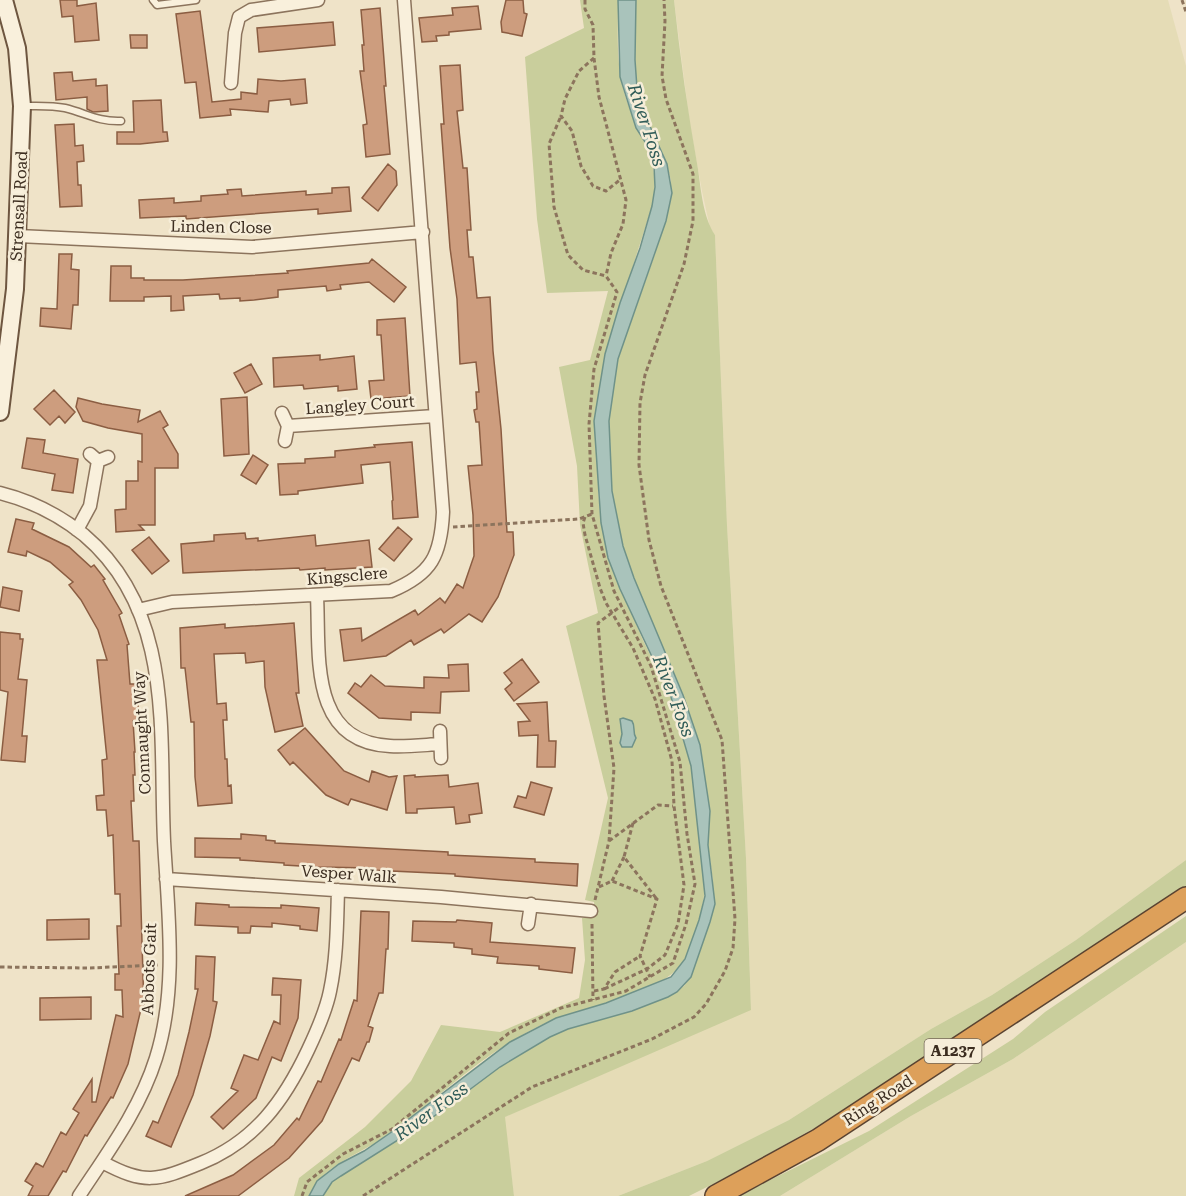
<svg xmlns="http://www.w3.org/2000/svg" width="1186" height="1196" viewBox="0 0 1186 1196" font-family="'Roboto Serif',serif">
  <rect width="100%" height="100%" fill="#efe3c8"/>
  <path fill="#e5dcb6" d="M674 0H1168L1186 66V860L1076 940 992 995 931 1029 789 1120 707 1161 618 1196H514L504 1117 751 1009 746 858 727 525 715 235 710 228 702 191 690 125Z
    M1186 942V1196H780L911 1116 1013 1059Z"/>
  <path fill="#c9ce9c" d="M580 0H618C618 29 616 60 623 88 634 133 664 157 652 206L605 354 598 491 601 523 608 558 642 638 671 698 691 765 705 890C701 914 694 953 676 970 651 995 593 1006 559 1017 543 1023 525 1033 510 1042 465 1070 426 1108 383 1138 358 1155 321 1166 309 1196H294L299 1178 365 1127 411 1081 441 1025 500 1032 579 998 585 960 582 918H592L595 911 594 902 585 900 608 798 566 626 598 613 580 525 577 466 559 367 590 360 608 291 547 293 537 219 525 57 584 28Z
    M636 0H674C680 57 688 113 698 169 701 190 703 217 715 235L727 525 746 858 751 1010 505 1117 514 1196H323L332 1182 341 1176 425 1123 500 1067 550 1037 568 1029 632 1011 668 997 684 986 691 977 698 954 713 881 708 845 710 811 683 695 634 578 623 546 612 491 609 420 618 359 655 254 671 181 667 164 644 112 637 88 635 60Z
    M1186 860V886L820 1125 721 1180 689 1196H618L707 1161 789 1120 931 1029 992 995 1076 940Z
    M1186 916V942L1013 1059 911 1116 780 1196H738L869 1131 1013 1039 1045 1012Z"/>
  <path fill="#a9c3bb" stroke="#6f9289" stroke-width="1.5" d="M618 0H636L635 60 637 88 649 124 667 164 672 193 666 221 618 359 609 421 612 491 623 546 634 578 683 695 700 745 710 811 708 845 715 904 710 922 691 977 677 992 668 997 632 1011 568 1029 550 1037 500 1067 425 1123 341 1176 332 1182 323 1196H309L317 1181 339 1164 364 1151 393 1131 510 1042 556 1018 606 1003 671 977 685 959 699 920 705 896 691 766 671 697 620 589 608 558 601 523 594 421 605 354 620 303 640 248 652 206 655 187 654 166 649 148 636 128 620 77Z
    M623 718 632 721C636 727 632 732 636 738L632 747H622L620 743 622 734 620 719Z"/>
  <path fill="#cd9d7e" stroke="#8b5d42" stroke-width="1.5" d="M60 0H77V6L96 3 99 40 75 42 73 16 62 17Z
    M506 0H523L524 13 527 14 522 36 502 32 501 22Z
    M478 6 481 29 449 32V35L436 36 437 41 422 42 419 18 453 15 452 8Z
    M380 8 386 86H384L390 154 366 157 363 125 367 124 360 71H364L362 45H364L361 10Z
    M200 11 212 102 241 99V92L257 94 258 79 281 81 305 79 307 103 291 105 290 99 269 101 268 112 230 109 231 115 200 118 196 82 185 83 176 14Z
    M333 22 335 45 259 52 257 28Z
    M130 35H147V48H131Z
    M460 65 463 110 457 111 463 168H467L471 230H467L469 257H473L477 298 490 297 493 351 501 429 507 532H513L514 555 498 597 482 622 469 614 444 633 441 629 414 645 411 640 386 656 344 661 340 630 361 628 362 641 415 610 418 615 440 598 445 603 457 584 463 588 474 556 473 515 468 466 482 465 479 422H476L474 410 477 409 476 392H479L476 362 460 364 457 299 450 248 441 124H444L440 66Z
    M72 72 73 81 96 79V86L107 85 108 111 93 112 87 109V97L56 100 54 73Z
    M161 100 163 132H167L168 141 140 144H117V132H134L133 101Z
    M74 124 75 146 83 145 84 161 77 162 78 185H81L82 206 60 207 55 125Z
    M388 164 396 171 397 185 378 211 362 198Z
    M349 187 351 211 318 214V209L186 219V216L140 218 139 200 174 198V203L201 201V196L228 194 227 190 241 189 242 196 306 191V195L332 193V188Z
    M59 254H72L71 269 79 270 78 305H73L71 329 40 326 41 308 57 309Z
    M372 259 406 287 394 302 369 282 340 285 341 289 327 291 326 286 278 290V297L254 300 240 301V298L220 299 219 294 183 296 184 310 171 311V296L144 297V301H110L111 266H131V278H144V280H183L288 273 287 271 369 263Z
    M405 318 410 396 371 399 369 381 384 380 381 335H377V320Z
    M320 355V360L354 356 357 389 338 391V386L304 389 303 385 274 387 273 358Z
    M251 364 262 384 245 393 234 373Z
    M54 390 75 412 65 423 59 416 50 425 34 409Z
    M247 397 249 454 224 456 221 399Z
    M78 398 102 404 140 410 138 422 160 411 168 425 163 428 178 454V468H155V525H139L144 530 116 532 115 510 126 509V481H138V461L142 462V434L108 428 83 421 76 407Z
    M27 438 45 440 43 453 78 459 73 493 52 490 55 474 22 468Z
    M412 442 418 517 393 519 392 501 393 500 390 462 361 465 363 483 298 491V494L280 495 278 464 305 463V459L335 457V451L375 447 374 445Z
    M253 455 268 465 256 484 241 475Z
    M16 519 34 523 32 529 69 547 91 567 94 565 105 579 103 580 122 613 119 615 129 644 127 645 130 684H137L138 701V721H133L135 752H134L135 775H133L134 801H131L133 841H139L144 1009H141L128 1064 113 1098 111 1097 87 1136 85 1135 66 1172 63 1171 48 1196H28L33 1186 25 1181 36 1163 43 1167 61 1132 66 1135 79 1113 73 1109 92 1079V1102H96L116 1015 123 1017 122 990H115V974H119L117 926H121L120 894H115L113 835 108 836 106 810H97L96 796 104 795 102 760 107 759 97 660H107L98 630 81 600 69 585 73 582 50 562 27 551 26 556 8 552Z
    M398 527 412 539 394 561 379 549Z
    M245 533 246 539 258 538V541L315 535 316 546 369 540 372 567 325 570V568L300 570 299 568 183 573 181 544 214 541V535Z
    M149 537 169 561 152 574 132 550Z
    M3 587 22 591 19 611 0 607Z
    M294 623 299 693H296L303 726 275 732 265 687 264 661 246 663 245 653 214 654 217 704 226 703 227 720H223L225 759H227L228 786 231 785 232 803 198 806 195 777 194 722H191L185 668H181L180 628 225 624V628Z
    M0 632 20 634V639H23L18 679 27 680 22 736H27L25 762 1 760 8 692 0 690Z
    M522 659 539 682 514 701 505 689 512 683 504 673Z
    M468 664 469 691 441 692 440 713 411 712V720L379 718 348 693 355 683 361 687 371 675 385 686 424 688V677L449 678 448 665Z
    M547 702 549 741H556L555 767H537L538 735 519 736 518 722 530 721 517 704Z
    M305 728 344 771 369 782 372 771 389 777 397 776 387 810 351 799 348 805 326 795 293 762 290 765 278 750Z
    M415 775V777L448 775 449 787 478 783 482 813 469 815 470 822 456 824 454 807 417 809V813H406L404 776Z
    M531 782 552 788 544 815 514 807 518 796 526 798Z
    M241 834 266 836V840L275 841V843L448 852V855L535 859V862L578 864 577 886 455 876V874L370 870 371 868 317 867 284 865V863L240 860V858L195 857V838L241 839Z
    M196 903 229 905V907L281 908V905L319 908 317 931 300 929V926L272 923V927L251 926 250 933H238V927L195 925Z
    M361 911 389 912 388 949H386L383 993H379L368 1026 373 1028 369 1042H367L359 1061 352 1058 322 1121 289 1158 238 1196H185L233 1175 274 1145 297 1118 299 1120 318 1081 321 1082 339 1039 341 1040 354 1000 357 1001Z
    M89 919V939L47 940V920Z
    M457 920 492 923 490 942 575 948 572 973 539 969V966L497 963 498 957 472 954V949L454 947V943L412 941 413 921 456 922Z
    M196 956 215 957 213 1001 217 1002 210 1036 193 1095 171 1147 146 1136 153 1121 158 1123 178 1075 189 1032 198 989H195Z
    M273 978 301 980 298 1018 281 1061 272 1057 256 1098 223 1129 211 1117 238 1091 231 1088 244 1055 258 1060 274 1021 280 1024 281 995H272Z
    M91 997V1019L40 1020V998Z"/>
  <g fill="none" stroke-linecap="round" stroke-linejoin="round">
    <g stroke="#8c745d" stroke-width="9">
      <path id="lane" d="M153 0 157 5 196 0
        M22 106C37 106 51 105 65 108 86 113 98 122 121 121"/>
    </g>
    <g stroke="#8c745d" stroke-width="15">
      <path id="street" d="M231 83 235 33 239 17 251 10 318 0
        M18 236 252 247 423 232
        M282 413 288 426 285 441
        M288 426 435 416
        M90 454 98 461 108 457
        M0 493C32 501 58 514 84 535 175 612 159 734 164 841 168 912 178 988 156 1058 140 1109 108 1152 79 1196
        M77 530 90 506 98 461
        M317 596C320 654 308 742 390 746 406 747 423 745 440 744
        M138 610 172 602 391 591C432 574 441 555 443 512L404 0
        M440 731 441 758
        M166 879 441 897 591 911
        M528 924 531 904
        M102 1162C145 1185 157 1181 201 1163 255 1141 284 1101 308 1050 317 1031 326 1011 330 991 337 958 337 923 338 890"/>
    </g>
    <g stroke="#6e5640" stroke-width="20">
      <path id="secondary" d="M0 412 15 289 22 106 17 48 4 0"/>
    </g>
    <g stroke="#5a4331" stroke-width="24">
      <path id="highway" d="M716 1196 818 1140 1186 898"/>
    </g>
    <path stroke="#8c745d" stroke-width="3" stroke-dasharray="4.5 3" stroke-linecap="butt" d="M585 0V9L593 25 594 58 599 97 626 200 623 224 611 253 606 276
      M1182 0 1186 12
      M594 58 579 71 565 99 561 116 572 131 581 166 593 186 606 191 621 179
      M585 517 583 523 585 535 600 588 606 603 633 648 655 699 672 761 674 806 684 885 678 924 665 955 647 969 604 989
      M453 527 579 519 592 514
      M633 823 624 857 656 898
      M609 841 658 805 673 806
      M612 881 624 857
      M599 887 612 881 657 899 640 956 650 977
      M595 900 609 841 614 768 604 696 598 623 621 606
      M592 924 593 1000
      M0 967 89 968 158 965
      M594 991 604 989 615 972 640 956
      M302 1196 307 1182 343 1154 392 1129 509 1033 561 1008 626 991 673 963 686 924 695 884 687 834 680 762 651 666 614 591 592 514 589 424 594 369 617 292 606 276 583 270 568 255 554 207 549 144 561 116
      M363 1196 532 1087 652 1039 694 1017 706 1004 725 971 733 948 735 919 722 740 661 586 649 540 639 465 640 403 645 375 684 264 693 221V174L666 99 662 76 665 21 664 0"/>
    <use href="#lane" stroke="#f9f0dc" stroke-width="6"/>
    <use href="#street" stroke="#f9f0dc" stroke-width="12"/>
    <use href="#secondary" stroke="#f9f0dc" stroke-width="16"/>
    <use href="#highway" stroke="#dda05a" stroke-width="21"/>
  </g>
  <g text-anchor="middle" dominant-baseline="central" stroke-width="5" stroke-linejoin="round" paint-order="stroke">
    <rect fill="#f6edd8" stroke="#746757" stroke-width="1.5" x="924.5" y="1039" width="57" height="24" rx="4.5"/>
    <g font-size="15" font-weight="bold" fill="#3c2d20">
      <text x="953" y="1051">A1237</text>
    </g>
    <g font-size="16" fill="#3c2d20" stroke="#f6edd8">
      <text transform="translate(19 206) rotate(-87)">Strensall Road</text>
      <text transform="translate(221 227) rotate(1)">Linden Close</text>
      <text transform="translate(360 405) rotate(-4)">Langley Court</text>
      <text transform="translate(347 576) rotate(-5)">Kingsclere</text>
      <text transform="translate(142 733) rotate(-93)">Connaught Way</text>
      <text transform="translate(349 874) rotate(4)">Vesper Walk</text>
      <text transform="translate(149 969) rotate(-88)">Abbots Gait</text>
      <text transform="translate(878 1100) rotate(-33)">Ring Road</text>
    </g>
    <g font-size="18" font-style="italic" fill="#305c58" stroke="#f6edd8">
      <text transform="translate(647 125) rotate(72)">River Foss</text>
      <text transform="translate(674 696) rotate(69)">River Foss</text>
      <text transform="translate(431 1111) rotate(-36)">River Foss</text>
    </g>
  </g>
</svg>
